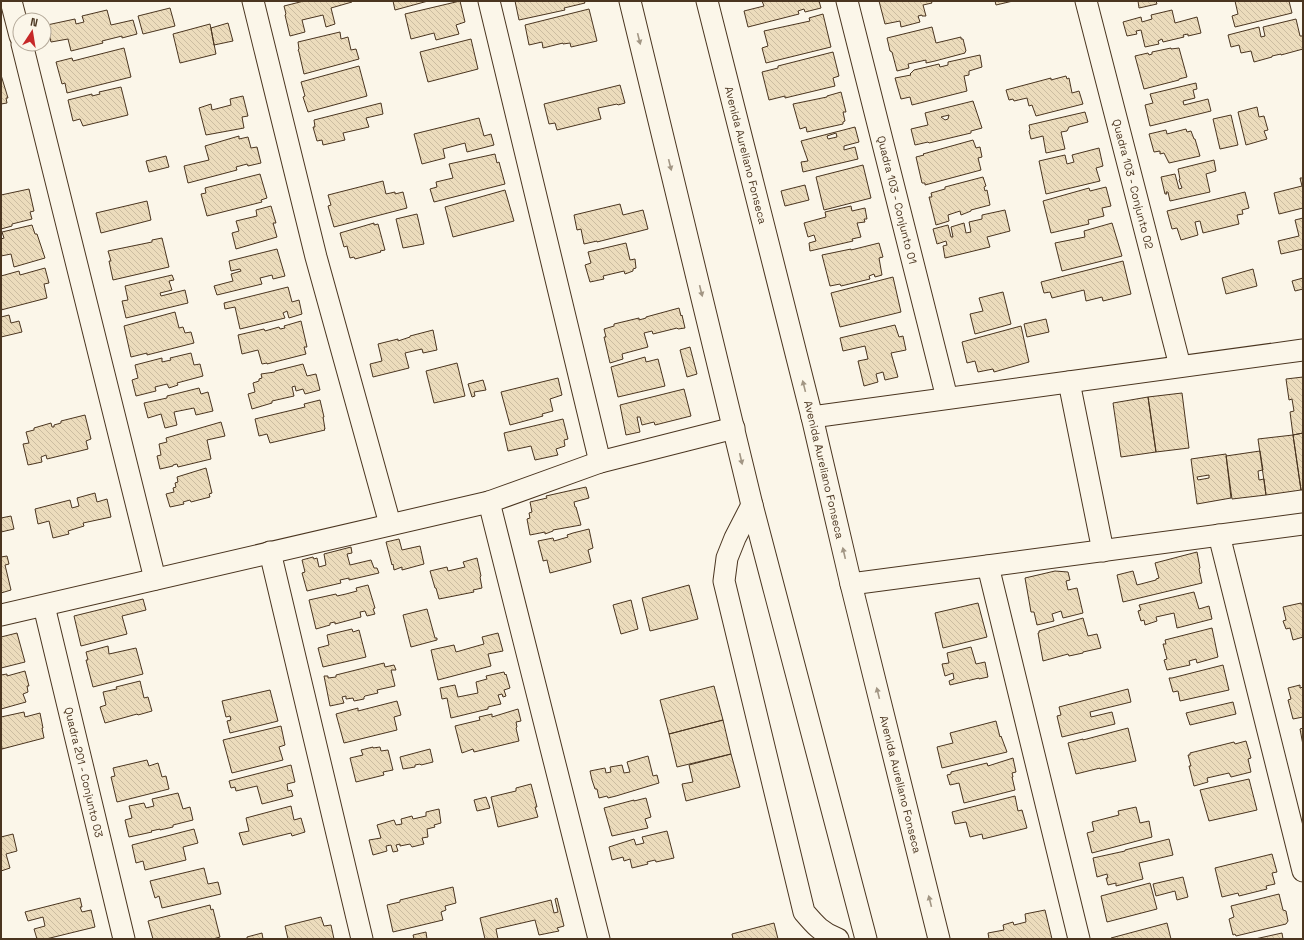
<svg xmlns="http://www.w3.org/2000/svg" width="1304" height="940" viewBox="0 0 1304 940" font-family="'Space Grotesk',sans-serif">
  <defs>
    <pattern id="building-back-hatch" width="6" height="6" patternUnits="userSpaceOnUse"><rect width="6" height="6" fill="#ecdcbc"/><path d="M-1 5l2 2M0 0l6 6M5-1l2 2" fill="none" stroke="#ccbda1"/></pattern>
  </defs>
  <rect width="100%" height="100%" fill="#fbf6e9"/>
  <path fill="url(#building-back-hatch)" stroke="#4a3520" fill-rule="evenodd" d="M304 1H352V2L331 8 335 24 326 27 323 15 302 20 305 32 290 36 285 15 286 14 284 6Z
    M393 1H428L395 10Z
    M460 1 465 22 456 25 459 34 436 40 434 33 411 39 405 14Z
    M515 1H584L585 3 564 8 565 10 519 20Z
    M762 1H819L821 8 805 12 804 9 798 11 799 14 748 27 744 11 764 6Z
    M879 1H931L932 3 923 5 926 16H922V15L918 16 920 22 901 27 900 21 885 24Z
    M995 1H1013L996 5Z
    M1138 1H1156L1157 4 1139 8Z
    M1235 1H1289L1292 13 1235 27 1232 16 1238 14Z
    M170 8 175 26 143 34 138 16Z
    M589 9 597 41 571 47 570 43 563 44V43L543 48 542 42 529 45 525 25Z
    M107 10 111 25 133 20 137 34 122 38V36L102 41 103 43 71 51 68 39 51 42 47 25 75 19 76 24 84 22 82 16Z
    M1172 10 1175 23 1197 17 1201 33 1188 36V34L1183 35 1184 37 1163 42 1162 39 1158 41 1159 44 1145 47 1141 30 1136 31 1137 34 1127 36 1123 22 1141 17 1142 22 1152 19 1151 15Z
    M823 14 831 47 766 63 762 48 768 46 764 31 810 21 809 18Z
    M1296 19 1300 36H1303V49L1281 55V54L1272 56V57L1254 62 1251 51 1241 53 1239 45 1231 47 1228 35 1259 27 1261 37 1265 36 1263 27Z
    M228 23 233 41 214 45 211 28Z
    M210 24 216 54 180 63 173 34Z
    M932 27 936 43 961 37V39H963L966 51 965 52V53L935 61 926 63V60L908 64 909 68 897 71 892 52 890 51 887 38Z
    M340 32 341 39 348 37 351 50 356 49 359 59 304 74 299 52 298 50 299 49 298 42Z
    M471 39 478 69 428 82 420 52Z
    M124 48 131 77 67 93 65 83 62 84 56 62 72 58 73 61Z
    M1171 48V49L1179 48 1187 77 1179 79V80L1144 89 1135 56 1148 53 1149 55 1152 54V52Z
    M833 52 839 76 833 78 835 86 785 98V96L769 100 762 72 778 68V66Z
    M980 55 982 67 969 71V75L964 76 967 91 912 105 910 97 901 99 895 78 911 75 910 74 914 70 939 64 940 67 948 65V62Z
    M359 66 367 96 308 112 303 97 305 96 301 82Z
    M1 75 8 98H6L7 103 1 104Z
    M1066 76 1067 79 1069 78 1072 93 1079 91 1083 104 1036 116 1032 105 1029 106 1027 98 1014 101 1013 99 1009 100 1006 90 1051 78V80Z
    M1196 83 1197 89 1193 90 1195 98 1183 101 1184 105 1208 99 1211 111 1150 126 1145 105 1153 103 1150 94Z
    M620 85 625 103 618 105 617 104 598 108 601 119 557 130 555 123 549 124 544 104Z
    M121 87 128 115 83 126 80 119 73 121 68 100 92 94V96L100 94 99 92Z
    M841 92 846 112H843L845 121 843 122V124L807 132 806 127 800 129 793 104 827 97V96Z
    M243 96 248 116 242 117 244 128 206 135 199 108 211 104 212 110 231 105 230 99Z
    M973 101 982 128 971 131V133L929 143 928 142 915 145 911 129 928 125 925 113ZM949 115 948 119 945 120 941 117Z
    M381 103 383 114 366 118 369 127 343 133 345 140 323 145 322 140 317 141 313 127H315L314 120Z
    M1257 107 1259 117 1264 116 1268 130 1264 131 1267 139 1246 145 1238 112Z
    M1085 112 1088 122 1069 127 1067 131 1061 132 1065 149 1046 153 1043 136 1031 139 1029 131 1030 130 1029 125Z
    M1231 115 1238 145 1220 149 1213 119Z
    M479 118 484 136 491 134 494 145 467 152 465 143 443 149 445 158 422 164 414 134Z
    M855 127 859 142 844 146V150L855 147 858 159 803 172 801 162 808 161 801 141ZM836 133 837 137 828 139 827 136Z
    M1186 129 1187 132 1191 131 1194 139H1195L1200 156 1169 163 1164 153 1160 154V151L1154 152 1149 134 1166 130 1167 134Z
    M239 136V139L248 137 251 148 257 147 261 163 248 166 247 164 236 167 237 170 188 183 184 166 209 160 205 146Z
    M973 140 976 148 980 147 982 157 978 158 981 170 925 185V183H922L916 157 924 155 923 154Z
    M1099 148 1103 166 1096 168 1100 181 1046 194 1039 161 1065 155 1067 164 1074 162 1072 155Z
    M495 154 497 163 499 162 505 184 434 202 430 189 437 187 436 182 453 178 449 164Z
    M166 156 169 167 149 172 146 161Z
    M1214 160 1216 171 1206 174 1210 192 1170 201 1168 192H1166L1167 194H1165L1161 177 1175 174 1179 189 1182 188 1179 180 1180 179 1178 169Z
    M863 165 871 198 824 210 816 177Z
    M260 174 267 198 261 200 262 202 207 216 201 194 206 193 205 188Z
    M983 177 986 186 984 187 985 191 987 190 990 205 971 210V211L961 215 960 211 948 215 949 221 936 225 929 197H932L931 193 945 189V187Z
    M1300 178H1303V208L1279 214 1274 193 1302 186Z
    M383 181 386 194 395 192V194L403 192 407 208 334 227 328 206 331 205 328 195Z
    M805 185 809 200 785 206 781 191Z
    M1106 187 1111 206 1102 208 1104 216 1088 220 1089 224 1051 233 1043 201 1089 188 1090 191Z
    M29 189 34 211 30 212 32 219 12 224V226L1 229V195Z
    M505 190 514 221 453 237 445 207Z
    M1245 192 1249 208 1242 210 1243 214 1237 215 1239 224 1203 233 1200 221 1195 222 1198 235 1181 240 1177 228 1172 229 1167 211Z
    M147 201 151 220 101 233 96 213Z
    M620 204 623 215 643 210 648 229 601 241 597 242V241L584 244 581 229 577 230 574 215Z
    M271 206 276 223H273L277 237 236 249 232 233 239 231 236 221 257 216 256 210Z
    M851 206 852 211 865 208 867 219H864L865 222 857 223 861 237 852 239 853 241 810 251 809 243 816 241 814 235 808 237 804 223 826 217 825 212Z
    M1005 210 1010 231 987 237 990 247 945 258 943 246 947 245 946 241 937 244 933 229 948 225 951 237H953L951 227 964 223 966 233 971 232 969 222 982 219V215Z
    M417 214 424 244 403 248 396 219Z
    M1303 218V249L1281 254 1278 241 1299 236 1295 220Z
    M374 223V225L378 224 385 250 380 251 381 252 355 259 354 257 350 258 347 246 344 247 340 233Z
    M1112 223 1122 256 1062 271 1055 243 1085 237 1084 231Z
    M32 225 35 234H37L45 258 14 267 11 254 1 256V239L4 238 2 232Z
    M162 238 169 267 113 280 109 261H111L108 251 152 242V240Z
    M626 243 630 260 635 259 636 268 633 269V271L625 274 624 271 603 276 604 279 590 282 585 265 591 263 588 252Z
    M879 243 883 257 879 258 882 275 875 277 874 274 869 276 870 279 841 286 840 284 830 286 822 255 851 249V250Z
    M277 249 285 276 273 279 272 275 260 278 262 284 217 295 214 286 233 281 231 274 241 271 240 269 231 271 229 261Z
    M1123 261 1131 294 1103 301 1102 297 1086 301 1084 290 1052 298 1050 292 1044 293 1041 282Z
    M45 268 49 283 44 284 47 298 1 310V276L19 271 20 275Z
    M1253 269 1257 286 1226 294 1222 278Z
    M172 275 174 280 169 281 172 290 160 293 161 296 185 290 188 303 126 318 122 301 128 300 125 286Z
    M893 277 901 312 840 327 831 293Z
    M1303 278V289L1295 291 1292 281Z
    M288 287 292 302 299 300 302 314 289 318 287 311 283 313 285 318 240 329 235 307 225 309 224 303Z
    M1003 292 1011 324 975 334 970 314 983 311 979 298Z
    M679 308 681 316 682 315 685 328 678 329 677 328 653 334 652 331 644 333 648 347 622 354 623 359 610 363 604 337H606L604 329 614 326V324L639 318V320L646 318V317Z
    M175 312 179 328 183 327 185 333 191 332 194 343 147 355V353L131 357 124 326Z
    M9 315 11 323 19 321 22 332 1 337V317Z
    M1046 319 1049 332 1027 337 1024 324Z
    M301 321 307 347H304L306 354 267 364V363L262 364 258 350 242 354 238 335 264 329 265 331 279 327 280 329 285 328 284 326Z
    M895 325 899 337 903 336 906 350 891 353 898 377 885 380 883 372 876 374 878 382 864 386 858 361 868 359 865 346 843 351 840 338Z
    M1021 326 1029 362 994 372 993 369 978 372 975 361 967 363 962 342Z
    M433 330 437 350 423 353 422 349 405 353 409 368 373 377 370 364 382 361 378 344 398 339V341L410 337V336Z
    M690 347 697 374 687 377 680 350Z
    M191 353 194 365 200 364 203 376 177 383 178 385 169 388 167 384 155 387 156 391 136 396 132 380 138 378 135 365 162 358V362L171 360 170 358Z
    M645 357 646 362 658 359 665 386 618 397 611 367Z
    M457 363 465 396 434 403 426 371Z
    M303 364 307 376 316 374 320 390 305 394 303 389 296 391 295 386 292 387 294 396 272 401V403L252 409 248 394 255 392 253 383 259 381V379L262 378 261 374 275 372V371Z
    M1303 377V433L1293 435 1290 412 1294 411 1292 399 1289 400 1286 379Z
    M558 378 562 395 550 399 553 411 542 414 543 416 510 425 501 392Z
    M483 380 486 390 474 392 475 396 472 397 468 384Z
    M199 388 201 394 208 392 213 411 196 415 194 408 174 412 177 425 165 428 161 414 148 418 144 403 167 398V396Z
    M684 389 691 416 655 425 654 422 642 425 640 417H637L640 432 626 435 620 405Z
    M1182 393 1189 448 1156 452 1148 397Z
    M1148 397 1156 452 1121 457 1113 403Z
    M320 400 324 417H323L325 429H324L325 430 270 443 267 434 259 436 255 419 305 407 304 404Z
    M85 415 91 439 86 441 88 449 47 459 46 455 41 457 42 462 28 465 23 444 29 443 26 432 34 430V428L51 423 52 427H54V425L61 423V421Z
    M563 419 568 439 564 440 565 446 556 449 558 455 535 460 531 446 508 451 504 433Z
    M221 422 225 436 207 440 211 459 178 467 177 464 173 465V466L160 469 157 456 161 455 159 444 167 442 166 438Z
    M1303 433V490H1301L1293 435Z
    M1293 435 1301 490 1266 495 1258 439Z
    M1260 451 1263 470 1258 471 1259 480 1264 479 1266 495 1232 499 1226 456Z
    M1226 454 1231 498 1197 504 1191 459ZM1209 475V478L1198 480 1197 477Z
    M206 468 212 493 209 494 210 497 191 502 190 500 183 502 184 504 170 507 166 494 174 492 173 488 176 487 175 483 178 482 177 477Z
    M586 487 589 498 574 502 575 507H576L581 525 553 530V531L545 534V532L530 535 527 519 530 518 529 513 532 512 530 502 547 498 546 496Z
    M95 493 97 502 107 499 111 517 83 523 84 526 68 531 69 534 53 538 49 521 38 524 35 509 70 500 72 508 79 506 77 498Z
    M11 516 14 529 1 532V518Z
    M589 529 593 548 588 550 591 562 550 573 547 560 543 561V560L538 541 553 538 554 541 568 537 567 535 573 533Z
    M399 539 402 550 420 546 424 564 402 570V567L394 570 393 564 392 565 386 542Z
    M351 547 352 553 347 554 350 565 371 560 374 568H377L379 573 349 580V578L340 580 341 583 307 591 302 573 305 572 302 560 313 557 314 559 317 558 319 567 326 565 324 554Z
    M1197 552 1200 568 1199 569 1202 583 1123 602 1117 575 1133 571 1137 585 1156 580V579L1159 578 1155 563Z
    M7 556 9 564 5 565 11 590 1 593V557Z
    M477 558 481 576 480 577 482 588 473 590 474 592 439 599 436 588H435L430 571 447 567 448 571 465 567 463 562Z
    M1055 571 1068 572 1070 580 1066 581 1068 590 1077 588 1083 613 1063 618 1061 611 1052 614 1054 621 1037 625 1034 612H1031L1025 578Z
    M368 585 375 608 373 609 375 614 367 616 365 611 360 612 361 617 335 624V622L330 623V625L316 629 309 600 336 594 337 596 346 594 357 591 356 588Z
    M689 585 698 619 650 631 642 598Z
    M1194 592 1199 609 1209 606 1212 619 1177 628 1174 613 1156 617 1157 621 1145 625 1144 620 1141 621 1138 611 1141 610 1139 605Z
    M143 599 146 610 122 616 127 634 81 646 74 616Z
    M631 600 638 629 621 634 613 605Z
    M978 603 987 637 943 648 935 613Z
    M1301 603V604H1303V637L1293 640 1290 628 1286 629 1283 621 1286 620 1283 607Z
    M427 609 435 638H437V640L411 647 403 615Z
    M1083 618 1088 636 1097 634 1101 648 1083 652V653L1069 656 1068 654 1043 661 1038 633H1039V631Z
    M1212 628 1218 657 1197 663 1196 659 1189 661 1190 665 1167 670 1164 660 1167 659 1163 644H1166L1165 640Z
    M352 629 353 632 359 630 366 657 323 667 318 648 329 645 327 635Z
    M17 633 25 662 1 668V637Z
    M498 633 503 651 488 654 491 666 438 680 431 650 454 645 456 652 484 644 482 637Z
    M108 646 109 654 136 648 143 674 93 687 86 660H88L86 652Z
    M971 647 976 664 985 662 988 677 979 679V678L950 685 949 681 954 679 953 673 945 676 942 664 949 663 947 653Z
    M384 663 385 667 394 665 396 670H391L395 686 377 690 378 693 365 696 364 697V699L354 701 353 698 346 699V696L342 697 344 703 330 706 324 676H328V678L336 677V675Z
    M1223 665 1229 690 1180 701 1178 691 1173 692 1169 678H1172Z
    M25 671 29 686H27L28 692 23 694 26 702 1 709V675L7 674V676Z
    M504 672 505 675 506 674 510 688 504 690 506 696 503 697 502 694 498 695 501 704 488 707V709L451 718 447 698 442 699 440 688 455 685 458 697 478 693 476 682 487 679 486 676Z
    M140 681 144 698 148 697 152 711 138 715 137 714 105 723 100 707 106 705 103 692 117 689 116 687Z
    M1300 685V688L1303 687V717L1293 719 1288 700 1291 699 1288 688Z
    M714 686 723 720 669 734 660 700Z
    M1128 689 1131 702 1090 712 1091 717 1112 712 1115 724 1062 737 1057 716 1061 715 1059 707Z
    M270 690 278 721 230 733 227 721 231 720 230 716 226 717 222 701Z
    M397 701 401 715 394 717 397 730 344 743 336 714 358 708V711Z
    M1233 702 1236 714 1190 725 1186 713Z
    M518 709 521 721 516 722 517 727 516 728 519 741 474 752 473 749 462 753 455 726 480 720 479 717 492 714V717Z
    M24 712 25 717 40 713 43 728H42L44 738 2 749 1 743V717Z
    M723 720 731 754 677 767 669 734Z
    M996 721 1000 737 1001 736 1007 752 942 768 937 747 953 743 950 733Z
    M281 726 285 745 279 747 283 760 232 773 223 740Z
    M1128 728 1136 761 1100 769V768L1076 774 1068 743 1083 739V740Z
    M1303 728V745L1300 729Z
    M1246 741 1251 758 1248 759 1251 772 1231 777 1229 773 1207 778 1208 782 1194 786 1189 766H1191L1188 755H1190V753L1234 742 1235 744Z
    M373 747V748L380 747 381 751 388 750 393 770 383 772 384 775 356 782 350 758 363 755 361 750Z
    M430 749 433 762 421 765 420 764 415 765V767L403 769 400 757Z
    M731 754 740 787 686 801 682 784 693 782 689 765Z
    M648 756 653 776 657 775 659 783 616 796 608 798 607 796 599 798 597 789H595L592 780 590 771 605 768 606 773 611 772 610 767 622 765 624 773 630 772 627 762Z
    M1013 758 1016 772 1012 773 1013 777H1012L1015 790 964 803 959 783 950 785 947 775 951 774V772L987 763 988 766Z
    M147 760 149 766 158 763 162 777 166 776 169 789 117 802 111 777 115 776 113 768Z
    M291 765 295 782 287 784 288 791 291 790 293 796 262 804 257 786 236 791 235 787 231 788 229 781Z
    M1249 779 1257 810 1209 821 1200 790Z
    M531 784 537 807H535L538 817 498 827 491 797 516 791V788Z
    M178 793 183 809 190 807 193 820 173 825V827L160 830V829L151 831 152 832 129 837 125 820 132 818 129 806 144 803 146 808 154 806 152 799Z
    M1015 796 1018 811 1022 810 1027 828 983 839 982 834 970 837 966 822 955 824 952 812Z
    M486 797 490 808 477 811 474 800Z
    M646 798 651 817 645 819 648 828 612 836 604 808 634 800V801Z
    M291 806 294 820 301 818 305 832 292 836 291 833 243 845 239 833 249 831 246 818Z
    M1136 807 1140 823 1149 821 1152 837 1092 853 1087 833 1094 831 1092 822 1119 815 1118 811Z
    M439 809 441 823 434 825 435 827 427 829 428 837 422 838 424 844 412 847 410 844 400 846V844L396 845 398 851 393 852 391 845 386 846 387 851 373 855 369 840 381 838 377 825 394 820 396 825 402 824 401 819 412 816 413 819 426 816V812Z
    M194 829 198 843 183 847 186 860 145 870 143 861 136 863 132 845Z
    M667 831 674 858 656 862 655 860 647 862 648 864 632 868 630 859 624 861 623 857 612 860 609 847 634 839 636 845 644 843 642 837Z
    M13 834 17 851 6 854 10 868 1 871V837Z
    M1169 839 1173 855 1139 863 1143 879 1116 886V883L1108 885 1106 878H1108L1107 874 1097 877 1093 858 1125 851V850Z
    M1272 854 1277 872 1272 873 1275 884 1266 886 1267 889 1239 896 1238 893 1222 897 1215 868Z
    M204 868 208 884 218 882 221 894 162 908 159 896 155 898 150 881Z
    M1183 877 1188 897 1177 900 1175 891 1156 896 1153 884Z
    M1150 883 1157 909 1107 922 1101 896Z
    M453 887 456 903 445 906 446 910 441 912 443 920 393 932 387 905 400 902V900Z
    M1279 894 1283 910 1286 911 1288 921 1286 924 1236 936 1235 934 1233 935 1229 919 1234 917 1231 906Z
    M80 898 82 907H80L82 912 91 910 95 927 46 939H37L34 929 45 926 43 917 28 921 25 912Z
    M557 898 564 926 557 928 559 931 539 935 535 920 496 929 498 939H485L480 918 551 900 554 913 558 912 555 899Z
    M210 905 211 910 213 909 220 937 213 939H153L148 921Z
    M1045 910 1052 939H989L988 933 1004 930 1003 925 1013 922 1014 925 1026 922 1025 914Z
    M321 917 324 926 331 925 334 939H288L285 926Z
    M774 923 778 939H733L732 934Z
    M1167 923 1171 939H1111V938Z
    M426 932 427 939H414L413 935Z
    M262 933 263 939H247V937Z
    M1282 933 1283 939H1255Z"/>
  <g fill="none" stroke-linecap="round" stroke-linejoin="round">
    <g stroke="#4a3520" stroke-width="23">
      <g id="minor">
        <path d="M11 1 20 36"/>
        <path d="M253 1 316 257 390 524"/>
        <path d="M489 1 600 462"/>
        <path d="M630 1 752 505 866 939"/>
        <path id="s1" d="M707 1 812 417 851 584 939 939"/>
        <path id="s2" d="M847 1 947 398"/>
        <path id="s3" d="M1086 1 1180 366"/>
        <path d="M22 44 155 579"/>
        <path d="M1069 382 1103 551"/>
        <path d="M812 417 1303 350"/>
        <path d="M489 502 599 939"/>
        <path d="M752 505 735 538 727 558 724 581 804 912C815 925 822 933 838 939"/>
        <path d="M1219 535 1303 871"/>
        <path d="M270 552 362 939"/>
        <path d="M988 566 1079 939"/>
        <path d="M851 584 1303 524"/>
        <path id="s4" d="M44 606 124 939"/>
        <path d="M1 615 489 502 600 462 734 428"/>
      </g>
    </g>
    <use href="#minor" stroke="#fbf6e9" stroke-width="21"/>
  </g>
  <defs><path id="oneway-solid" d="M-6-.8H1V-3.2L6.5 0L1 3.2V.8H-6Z"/></defs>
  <g fill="#a29684">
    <use href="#oneway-solid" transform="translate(639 39) rotate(76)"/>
    <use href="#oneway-solid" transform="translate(670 165) rotate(76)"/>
    <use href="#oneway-solid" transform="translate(701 291) rotate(76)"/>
    <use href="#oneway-solid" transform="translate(804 386) rotate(-104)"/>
    <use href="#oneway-solid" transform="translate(741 459) rotate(77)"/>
    <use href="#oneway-solid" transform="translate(844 553) rotate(-103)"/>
    <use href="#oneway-solid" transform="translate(878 693) rotate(-104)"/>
    <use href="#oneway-solid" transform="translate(930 901) rotate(-104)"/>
  </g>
  <g text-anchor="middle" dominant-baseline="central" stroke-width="3" stroke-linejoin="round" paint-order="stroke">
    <g font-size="11" fill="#4a3520" stroke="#fbf6e9">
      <text stroke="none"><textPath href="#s1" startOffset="159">Avenida Aureliano Fonseca</textPath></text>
      <text stroke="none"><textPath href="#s3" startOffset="189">Quadra 103 - Conjunto 02</textPath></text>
      <text stroke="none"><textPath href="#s2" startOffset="205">Quadra 103 - Conjunto 01</textPath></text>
      <text stroke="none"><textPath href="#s1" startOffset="483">Avenida Aureliano Fonseca</textPath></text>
      <text stroke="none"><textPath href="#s4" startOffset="171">Quadra 201 - Conjunto 03</textPath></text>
      <text stroke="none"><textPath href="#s1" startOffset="807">Avenida Aureliano Fonseca</textPath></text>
    </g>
  </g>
  <rect width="1304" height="940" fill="none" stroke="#4a3520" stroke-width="4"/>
  <g transform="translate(32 32) rotate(12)"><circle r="19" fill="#fbf6e9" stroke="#b4a999"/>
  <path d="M0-3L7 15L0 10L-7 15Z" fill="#c62828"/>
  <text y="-6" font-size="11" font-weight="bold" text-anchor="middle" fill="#4a3520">N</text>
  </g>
</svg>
